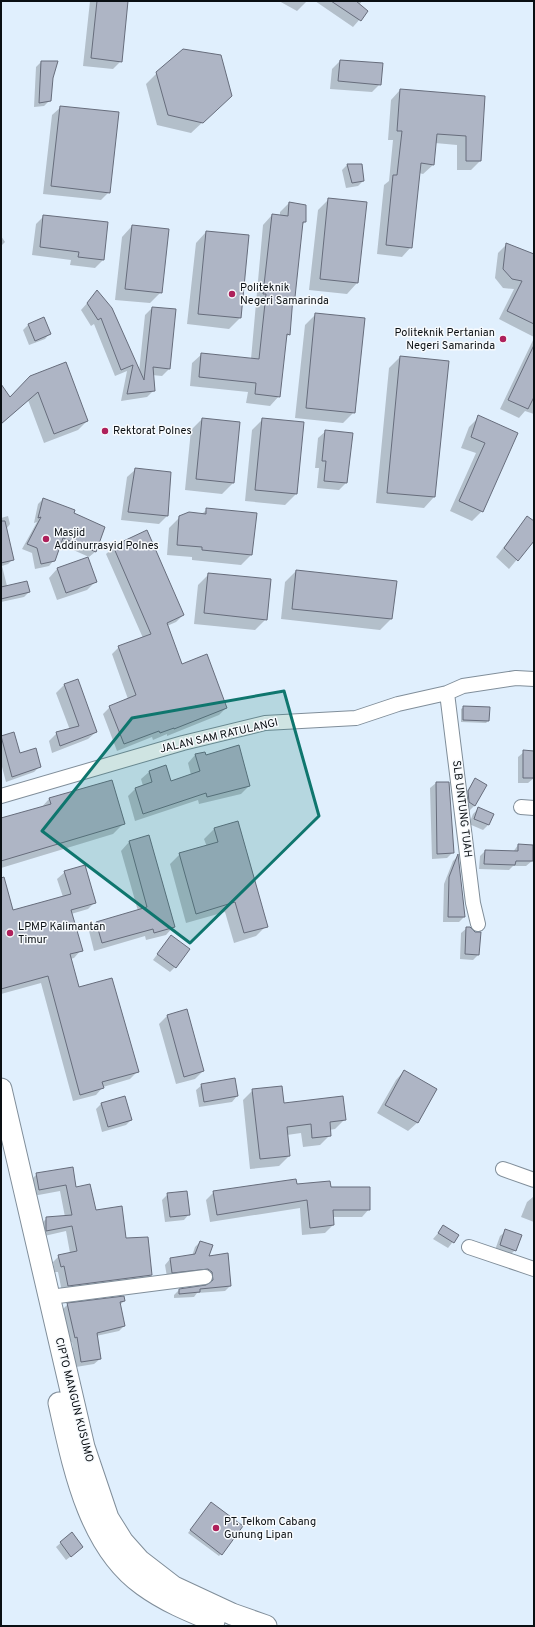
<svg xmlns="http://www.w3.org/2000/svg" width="535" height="1627" viewBox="0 0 535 1627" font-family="Overpass,sans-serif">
  <rect width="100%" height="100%" fill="#e0effd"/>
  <path fill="#0003" d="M90 1H127L121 61 113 69 83 66Z
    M279 1H307L297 11Z
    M315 1H362L359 5 367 11 353 27Z
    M340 61 380 84 372 92 330 89 332 69Z
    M41 62 52 77 50 100 44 106 34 107 36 67Z
    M157 73 219 107 191 133 157 125 146 84Z
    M400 90 484 97 480 161 471 170H457V145L435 143 433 165 423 174 419 173 411 247 402 257 377 254 384 185 389 181 393 140H388L391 100Z
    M61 107 109 192 101 200 43 194 52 115Z
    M347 165H361L363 181 358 186 346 188 342 170Z
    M329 199 366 203 357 283 347 294 309 290 318 210Z
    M289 203 305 222 302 225 294 297 292 299 289 334 286 337 279 396 270 406 246 403 248 392 190 386 192 363 202 354 251 359 263 225 272 215 280 216V212Z
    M44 216 103 260 95 268 70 265 71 260 32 255 36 224Z
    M132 226 161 292 150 303 115 300 122 237Z
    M206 232 248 236 240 318 229 329 187 324 196 243Z
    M1 236 5 242 1 246Z
    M506 245 519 248 534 255V337L499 319 514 289 503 288 495 278 498 253Z
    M97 292 139 372 145 315 152 308 169 369 162 376 152 375 154 390 147 397 121 401 127 371 115 376 94 324 91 326 81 310Z
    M316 314 354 412 343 423 295 418 305 325Z
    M28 325 50 333 45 339 29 345 23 330Z
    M534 338V414L525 411 519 418 500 409Z
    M400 357 448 362 434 497 424 508 376 503 389 368Z
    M31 376 87 421 78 430 44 443 28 400 1 424V386L10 398Z
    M479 417 516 434 482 511 472 521 450 511 476 453 461 448 469 427Z
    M202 419 239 423 233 483 222 494 185 490 191 430Z
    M263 419 296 494 285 505 245 501 252 430Z
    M326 431 346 483 339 490 317 488 319 468H315L318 438Z
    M136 469 170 473 167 516 159 524 121 520 127 477Z
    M43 499 104 527 95 552 89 557 60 544 54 560 49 566 35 569 32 553 22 549 37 522 34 523 38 504Z
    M207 509 251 555 241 565 192 560V557L167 555 169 528 180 517 201 515Z
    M8 516 10 524 7 528 8 537 13 559 8 564 2 566 7 586 29 592 24 597 1 602V518Z
    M527 517 534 522V539L509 569 496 557Z
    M114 547 183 615 176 622 167 626 181 665 226 708 219 715 167 736V734L153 740 152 737 117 751 103 714 110 707 128 699 112 654 119 647 143 638 106 554Z
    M87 558 96 581 87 590 57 600 49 578 57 569Z
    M296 571 391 619 380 630 281 619 285 582Z
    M209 574 266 619 255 630 194 624 198 585Z
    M77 680 96 732 88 739 52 753 49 741 57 733 70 730 56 693 64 685Z
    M464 707 488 721 486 723 461 722V709Z
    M13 733 19 754 40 766 34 772 6 782 1 763V737Z
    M524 752H534V778L528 783H518V757Z
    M204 753 205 756 249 786 241 794 199 804 198 800 135 821 128 796 135 789 143 786 141 779 149 772 170 782 191 775 188 763 195 755Z
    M475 779V805L469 811 464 808 463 797Z
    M436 783H448L453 852 447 858 432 859 430 788Z
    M49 799 124 823 113 834 1 868V819L40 809Z
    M479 808 493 814 488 825 483 830 469 824 473 814Z
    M214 829 266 926 256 936 234 943 225 912 186 923 170 864 180 854 207 847 204 839Z
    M149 837 174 926 166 935 146 940 145 936 94 951 89 931 97 923 138 911 121 851 129 842Z
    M518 845 532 861 526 866H513L509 870 479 869 480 856 485 851 513 852Z
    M458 856 464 917 459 922H443L444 884 453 861Z
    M65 872 95 902 88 909 71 914 81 950 74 958 70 959 79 989 138 1071 130 1079 103 1087 96 1095 73 1101 41 983 1 994V885L12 912 63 897 57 879Z
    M467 928 478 955 473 960 460 959 461 933Z
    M171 936 175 967 170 972 153 960Z
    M167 1016 203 1071 195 1079 176 1084 159 1024Z
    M404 1071 435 1089 417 1123 408 1131 377 1113 396 1080Z
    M202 1085 237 1096 232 1102 199 1107 196 1090Z
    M253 1090 283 1104 345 1119 335 1129 329 1130 330 1135 320 1145 303 1147 301 1133 287 1135 289 1156 279 1166 250 1169 243 1100Z
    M101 1104 131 1120 126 1125 102 1132 96 1109Z
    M37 1174 75 1188 95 1211 125 1239 151 1275 145 1281 62 1292 58 1272H55L53 1262 59 1256 70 1253 66 1231 40 1237V1225L47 1218 65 1217 60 1191 33 1196 30 1181Z
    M296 1186 330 1188 369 1209 362 1217H333V1225L325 1233 302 1235 300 1208 210 1222 206 1200 214 1192Z
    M168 1194 189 1214 184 1220 165 1222 162 1200Z
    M533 1197H534V1222L521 1217 527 1202Z
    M444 1226 458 1235 448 1248 433 1239Z
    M506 1231 515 1250 510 1255 495 1250 500 1236Z
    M200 1242 207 1258 230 1286 225 1291 197 1293 194 1297 174 1298V1295L179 1290 207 1285 209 1281 167 1277 165 1265 170 1259 192 1256 195 1247Z
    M124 1301 120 1305 124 1326 119 1331 96 1336 100 1359 94 1364 76 1367 72 1342 70 1343 62 1310 68 1304Z
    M211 1503 221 1554 219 1556 188 1533Z
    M72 1533 78 1551 66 1560 56 1547Z"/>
  <path fill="#aeb5c5" stroke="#676d7c" d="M97 1H128L122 62 91 58Z
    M331 1H356L368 11 361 21Z
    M183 49 221 55 232 96 203 123 168 115 156 72Z
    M340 60 383 63 381 85 338 81Z
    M41 61H58L53 78 51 101 39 103Z
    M400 89 485 96 481 161H466V136L437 134 434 165 421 163 412 248 386 245 393 175H397L402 131H397Z
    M60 106 119 112 110 193 51 186Z
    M347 164H362L364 181 352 183Z
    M328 198 367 202 358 283 320 279Z
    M289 202 306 205V222H303L295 297H293L290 335 287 334 280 397 255 394 256 383 199 377 201 353 259 359 266 294H263L272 214 288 216Z
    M43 215 108 222 104 260 78 257 79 252 40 247Z
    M132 225 169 229 162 293 125 289Z
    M206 231 249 235 241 318 198 314Z
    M506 243 534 254V324L507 311 522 281 512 279 503 269Z
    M97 290 112 308 144 380 152 307 176 309 170 369 153 367 155 391 127 394 133 365 121 370 101 318 98 320 87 303Z
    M315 313 365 318 355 413 306 408Z
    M44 317 51 334 35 341 28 324Z
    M534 345V397L528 409 508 400Z
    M400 356 449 361 435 497 387 493Z
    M66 362 88 421 54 434 38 392 1 424V384L10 397 30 376Z
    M478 415 518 433 483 512 459 501 485 443 471 437Z
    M202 418 240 422 234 483 196 479Z
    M262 418 304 422 297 494 255 490Z
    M325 430 353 433 347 483 324 481 326 461H322Z
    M135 468 171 472 168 516 128 512Z
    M43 498 75 510 74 513 105 527 96 552 63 538 55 561 41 564 37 548 27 544 41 517 38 518Z
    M206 508 257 513 252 555 202 550V547L177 545 179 516 189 512 206 514Z
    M527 516 534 521V541L518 561 504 548Z
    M1 521H5L14 560 1 563Z
    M147 530 184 615 167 623 182 664 207 654 227 708 174 729V728L160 733 159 731 124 744 109 706 136 695 118 646 151 634 113 546Z
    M88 557 97 582 66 593 57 568Z
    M296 570 397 581 392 619 292 609Z
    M208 573 271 579 267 620 204 613Z
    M27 581 30 592 1 599V587Z
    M78 679 97 732 60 746 56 732 79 726 64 684Z
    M463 706 490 707 489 721 463 720Z
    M14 732 20 753 36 748 41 767 12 777 1 736Z
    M239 745 250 786 207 797 206 793 143 814 135 788 152 782 149 771 166 765 171 781 200 771 195 754 205 752 206 755Z
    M523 750 534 751V778H523Z
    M475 778 487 785 475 806 469 802 468 791Z
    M112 780 125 824 1 861V818L51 804 49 798Z
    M436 782H449L454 853 437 854Z
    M478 807 494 814 489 825 474 819Z
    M238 821 268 927 244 933 235 902 196 914 179 853 218 842 214 828Z
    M149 835 175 927 154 933 153 929 102 943 96 922 147 907 129 841Z
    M518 844 533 845V861H516L515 865 484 864 485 850 518 851Z
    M458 854 465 917H448L449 877Z
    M85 865 96 903 71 910 83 951 70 954 79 987 112 978 139 1072 102 1082 104 1088 80 1095 48 976 1 989V878L4 877 13 910 71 894 64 871Z
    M466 927H470L475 932H481L479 955 465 954Z
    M171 935 190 949 176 968 157 954Z
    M187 1009 204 1071 184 1077 167 1015Z
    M404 1070 437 1089 418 1123 385 1105Z
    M235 1078 238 1096 204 1102 201 1084Z
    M282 1086 284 1103 343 1096 346 1120 330 1122 331 1136 312 1138 311 1124 287 1127 290 1156 260 1159 252 1089Z
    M125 1096 132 1120 108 1127 101 1103Z
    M73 1167 76 1187 90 1184 96 1210 122 1206 126 1238 148 1237 152 1275 68 1286 64 1266 61 1267 58 1255 77 1251 72 1226 46 1231V1217L72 1215 66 1185 39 1190 36 1173Z
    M296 1179 297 1184 330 1181 331 1187H370V1210H333L334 1225 310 1228 307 1200 217 1215 213 1191Z
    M187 1191 190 1215 170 1217 167 1193Z
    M443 1225 459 1235 454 1243 438 1233Z
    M505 1229 522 1235 516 1251 500 1245Z
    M200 1241 213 1245 209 1256 228 1253 231 1286 200 1289V1292L179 1294V1289L206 1285 213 1280 212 1272 208 1269 172 1273 170 1258 195 1254Z
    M124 1296 125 1301 120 1302 125 1326 97 1333 101 1359 81 1362 77 1337 75 1338 67 1303Z
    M211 1502 243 1526 222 1555 190 1530Z
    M72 1532 83 1547 71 1557 60 1542Z"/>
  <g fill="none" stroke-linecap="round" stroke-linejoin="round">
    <g stroke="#808e9a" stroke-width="16">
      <path id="minor" d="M447 693 473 903 478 924
        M1 796 183 743 265 723 356 718 398 704 447 693 463 686 516 678 534 679
        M521 807 534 808
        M503 1169 534 1180
        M469 1247 534 1269
        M50 1297 205 1277"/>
    </g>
    <g stroke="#808e9a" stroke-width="23">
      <path id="highway" d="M1 1089 84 1447 108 1518 123 1542 139 1560 174 1587 232 1614 266 1626
        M59 1403C73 1465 88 1546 143 1585 165 1601 189 1611 214 1621"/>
    </g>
    <use href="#minor" stroke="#fff" stroke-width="14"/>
    <use href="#highway" stroke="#fff" stroke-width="21"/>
  </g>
  <path fill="#0f766e" fill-opacity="0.2" stroke="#0f766e" stroke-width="3" stroke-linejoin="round" d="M284 691 319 816 190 943 42 831 132 718Z"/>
  <g fill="#ae205b" stroke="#f7fafd" stroke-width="1.5">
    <circle cx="232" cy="294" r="4"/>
    <circle cx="503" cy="339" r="4"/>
    <circle cx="105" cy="431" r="4"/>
    <circle cx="46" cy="539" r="4"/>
    <circle cx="10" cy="933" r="4"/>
    <circle cx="216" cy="1528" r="4"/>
  </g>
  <g text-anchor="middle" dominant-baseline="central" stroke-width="3" stroke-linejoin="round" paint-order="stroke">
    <g font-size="11" fill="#0a0f13" stroke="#f7fafd" text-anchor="start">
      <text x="240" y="288">Politeknik<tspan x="240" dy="13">Negeri Samarinda</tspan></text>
      <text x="495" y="333" text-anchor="end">Politeknik Pertanian<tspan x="495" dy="13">Negeri Samarinda</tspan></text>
      <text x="113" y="431">Rektorat Polnes</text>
      <text x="54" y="533">Masjid<tspan x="54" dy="13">Addinurrasyid Polnes</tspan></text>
      <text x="18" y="927">LPMP Kalimantan<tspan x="18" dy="13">Timur</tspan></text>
      <text x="224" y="1522">PT. Telkom Cabang<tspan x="224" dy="13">Gunung Lipan</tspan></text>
    </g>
    <g font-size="11" fill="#0a0f13" stroke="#f7fafd">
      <text transform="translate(219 736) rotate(-13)">JALAN SAM RATULANGI</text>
      <text transform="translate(462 809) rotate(83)">SLB UNTUNG TUAH</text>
      <text transform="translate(74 1400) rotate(76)">CIPTO MANGUN KUSUMO</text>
    </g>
  </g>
  <rect width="535" height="1627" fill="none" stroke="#0a0f13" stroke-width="4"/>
</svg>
